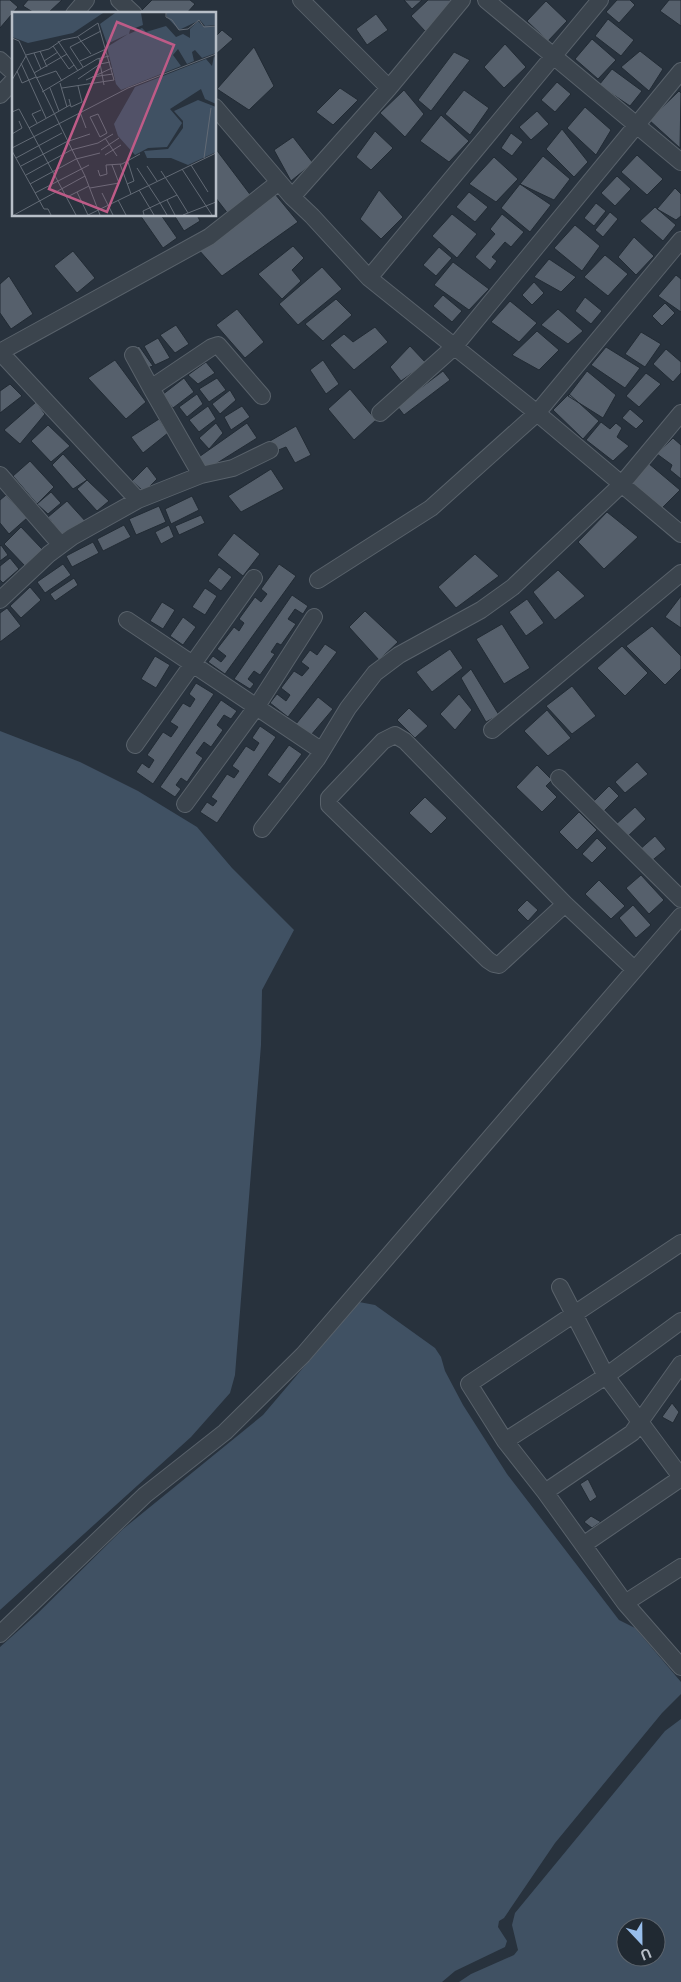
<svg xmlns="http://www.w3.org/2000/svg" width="681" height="1982" viewBox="0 0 681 1982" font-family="Inter,sans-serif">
  <rect width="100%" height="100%" fill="#28323d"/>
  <path fill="#405163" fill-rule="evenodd" d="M0 731 80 762 138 791 197 827 232 868 294 930 262 990 261 1045 235 1375 230 1393 191 1437 0 1610Z
    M359 1302 375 1305 435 1348 441 1357 445 1371 463 1405 507 1474 619 1620 635 1628 681 1682V1694L662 1713 555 1843 504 1918 499 1921 498 1927 507 1941 505 1947 455 1971 442 1982H0V1647L37 1614 123 1529 263 1415Z
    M681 1719V1982H459L471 1974 514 1955 518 1950 512 1925 515 1913 665 1731ZM626 1927H656V1957H626Z"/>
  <path fill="#56606c" stroke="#222b34" d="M0 0H10L18 7 0 28Z
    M28 0H62L47 14H36L23 6Z
    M152 0H190L195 4 186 14 139 13Z
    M404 0H422L412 9Z
    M428 0H453L455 3 425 31 411 16Z
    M617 0H630L635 5 619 23 606 12Z
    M669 0H681V26L660 11Z
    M546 1 567 21 548 41 527 21Z
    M376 14 388 30 367 45 356 29Z
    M608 19 634 40 621 56 595 36Z
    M222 30 233 39 215 55V37Z
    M592 39 616 60 598 79 575 59Z
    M505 44 526 67 504 88 484 67Z
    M254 47 274 86 249 110 217 89Z
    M640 51 663 69 649 91 621 67Z
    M454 52 470 60 431 111 418 100Z
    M612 69 642 91 630 106 599 85Z
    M557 82 571 94 555 112 541 100Z
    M340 88 358 100 333 125 316 112Z
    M404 90 424 114 405 137 380 113Z
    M464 90 489 108 470 135 445 114Z
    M679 91 681 93 680 148 649 120Z
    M585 107 611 130 596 155 567 128Z
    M537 111 549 124 531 140 519 127Z
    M441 115 469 141 449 162 420 141Z
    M562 129 588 162 574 177 546 149Z
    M375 131 393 148 371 170 356 157Z
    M511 133 523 142 512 156 501 148Z
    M293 137 313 163 291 181 274 150Z
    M215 148 252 197 229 215 215 197Z
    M637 155 663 179 647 195 621 172Z
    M543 156 570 179 554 200 520 184Z
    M494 157 518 179 496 202 469 184Z
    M617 176 631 189 615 206 601 193Z
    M520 184 551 205 530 232 501 208Z
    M675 188 681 194V216L676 220 657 209Z
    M379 190 403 217 381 239 360 219Z
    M469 192 488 207 475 222 456 207Z
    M275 194 298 222 222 276 198 249Z
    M596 203 606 211 594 226 584 218Z
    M655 207 676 225 663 241 640 221Z
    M610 212 618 219 603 237 595 230Z
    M452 214 477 234 457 258 432 236Z
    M502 214 524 232 511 247 505 242 492 257 497 261 490 270 475 257 495 234 490 229Z
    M140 215H161L177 238 163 248Z
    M174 215H197L200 221 184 231Z
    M575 225 600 246 582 271 554 248Z
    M634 237 654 256 636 275 618 257Z
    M293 246 304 258 292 270 301 281 282 299 258 274Z
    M439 247 452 258 436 276 423 265Z
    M73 251 95 278 77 293 54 266Z
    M605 255 628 274 608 296 584 277Z
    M549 259 576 277 561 292 534 277Z
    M453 262 489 289 469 310 434 285Z
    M322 267 342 289 298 325 279 304Z
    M676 275 681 279V312L658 296Z
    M9 276 33 314 11 329 0 313V284Z
    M534 282 544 293 532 305 522 295Z
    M443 295 462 311 452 322 433 306Z
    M585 297 602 311 591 324 575 311Z
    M336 299 352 315 323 341 305 324Z
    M510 301 537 323 519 342 491 322Z
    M665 303 675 313 662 326 652 316Z
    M237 309 264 342 245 358 216 325Z
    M558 309 583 331 568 344 541 325Z
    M176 325 189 344 175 353 160 335Z
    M375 327 388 342 354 370 330 345 344 334 353 342Z
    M537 331 559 350 539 370 512 355Z
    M641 332 661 344 645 367 625 354Z
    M158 338 170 358 155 365 144 346Z
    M139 346 153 366 144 369 132 352Z
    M410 346 426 363 401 381 390 367Z
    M606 347 640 368 625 388 591 365Z
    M666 349 681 362V373L673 382 653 364Z
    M115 360 146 402 126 419 88 378Z
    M323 360 339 384 326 394 310 370Z
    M206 362 215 373 198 384 188 375Z
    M443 371 450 380 404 415 397 406Z
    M587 371 616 395 603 418 568 396Z
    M646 373 661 384 639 407 626 396Z
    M184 378 194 392 173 408 162 395Z
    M217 378 226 390 209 402 199 389Z
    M10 384 22 396 0 413V391Z
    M350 389 376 420 354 440 328 409Z
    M230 390 236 400 220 414 212 404Z
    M197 394 203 404 187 417 179 407Z
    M569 394 599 421 583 439 553 410Z
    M36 402 45 414 20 444 4 430Z
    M208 406 216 419 199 432 189 420Z
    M242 406 250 417 231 430 224 417Z
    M630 409 644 421 636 429 622 418Z
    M159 419 168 433 143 453 131 437Z
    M601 422 610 429 616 423 622 428 617 437 629 446 613 461 586 440Z
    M216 423 223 433 209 449 199 438Z
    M247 423 257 438 206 470 196 459Z
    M48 425 70 446 51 462 31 441Z
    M296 426 311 455 295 463 286 447 276 451 270 441Z
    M673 438 681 445V479L670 470 672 465 657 454Z
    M63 454 87 480 73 489 52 465Z
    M30 461 54 487 37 504 13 476Z
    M648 463 680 490 659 511 628 487Z
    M147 466 157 479 144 492 132 481Z
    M271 469 284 489 241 512 228 496Z
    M87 480 109 501 97 511 77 489Z
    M51 492 61 503 48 514 37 504Z
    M6 495 27 518 9 534 0 523V500Z
    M192 496 199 510 171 524 165 509Z
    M67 501 88 524 62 535 48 517Z
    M159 506 166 522 136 535 129 519Z
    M607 512 638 537 604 569 578 542Z
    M201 515 205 523 179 535 175 526Z
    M124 525 131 537 103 551 97 539Z
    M169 525 174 537 161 544 155 532Z
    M21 527 42 549 25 566 4 544Z
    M234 533 260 554 243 576 217 555Z
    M93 542 99 553 72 567 66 556Z
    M1 545 8 555 0 561V546Z
    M475 554 499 576 456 608 438 587Z
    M10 558 19 569 3 583 0 580V566Z
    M63 564 71 575 45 593 37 582Z
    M279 564 296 576 225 674 208 662 213 656 221 662 226 656 217 649 234 627 239 631 244 623 239 619 255 597 261 602 267 594 261 589Z
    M219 567 232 577 221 591 208 581Z
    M558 570 585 596 555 620 533 592Z
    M74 578 78 585 55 601 50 594Z
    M30 587 41 600 21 618 10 606Z
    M205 588 217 596 205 615 192 607Z
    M292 595 308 606 303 614 295 609 288 619 296 624 281 645 277 643 271 652 275 654 260 675 254 671 248 679 254 684 250 689 234 679Z
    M681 596V628L665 617Z
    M527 599 544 623 526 636 509 612Z
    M162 602 175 610 163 629 150 621Z
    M7 608 21 626 0 642V613Z
    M365 611 398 642 379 660 349 627Z
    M183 617 196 627 183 645 170 636Z
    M502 624 530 668 504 684 476 639Z
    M652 626 681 656V669L665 685 626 646Z
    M325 644 337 652 288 717 270 703 277 694 286 701 290 695 281 688 294 671 302 676 309 668 301 662 310 650 317 655Z
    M622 646 648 673 625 696 597 668Z
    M450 649 463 668 432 692 416 672Z
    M155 656 170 665 156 688 141 679Z
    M471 669 499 715 486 722 461 678Z
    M196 683 214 694 153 784 136 772 142 763 149 768 154 760 147 755 163 732 171 737 178 727 170 722 183 703 190 707 195 699 189 694Z
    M572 686 596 716 572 734 546 706Z
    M459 694 472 710 455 730 440 714Z
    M318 697 333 709 311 735 296 724Z
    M221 700 237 711 231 719 224 715 217 725 223 730 211 747 204 742 196 753 203 758 187 782 181 778 176 785 181 789 175 797 160 787Z
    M409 708 428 726 415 738 397 720Z
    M547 710 571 738 548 756 524 731Z
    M260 726 276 737 217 823 200 812 207 802 213 806 217 801 211 797 227 774 234 778 239 771 232 766 246 746 254 751 259 743 252 738Z
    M289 745 302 754 280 784 267 775Z
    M637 762 648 774 625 793 615 782Z
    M537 765 552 780 546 786 557 797 542 812 516 787Z
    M609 786 619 796 603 812 593 802Z
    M425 797 447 818 431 834 409 813Z
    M635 807 646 819 626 838 614 826Z
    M579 812 597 830 577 850 559 832Z
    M655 836 666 849 649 863 638 851Z
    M597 838 607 848 592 863 582 854Z
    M641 875 664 900 649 914 626 888Z
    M599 880 625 906 611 919 585 894Z
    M527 900 538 910 528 921 517 910Z
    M633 905 651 925 636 938 619 918Z
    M672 1403 679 1412 673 1423 662 1417Z
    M588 1479 597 1497 590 1502 580 1484Z
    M591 1516 601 1522 592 1528 584 1522Z"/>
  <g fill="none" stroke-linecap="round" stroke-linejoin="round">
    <g stroke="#59626b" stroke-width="18">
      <path id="minor" d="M119 0 134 14
        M301 0 389 88
        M486 0 681 162
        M74 14 86 0
        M0 60 14 73
        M0 95 14 80
        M215 107 292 197 312 216 369 278 537 413 681 534
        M292 197 389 88 462 0
        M369 278 600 0
        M133 355 151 388
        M380 413 454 347 681 71
        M0 475 61 545
        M201 475 233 468 270 450
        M138 500 0 352 209 237 279 182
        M318 580 431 508 537 413 681 240
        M0 600 49 554 72 537 138 500 201 475 151 388 212 347 218 345 262 396
        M127 620 322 751
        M492 730 681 573
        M395 735 405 741 565 904 499 965 494 964 488 960 329 805V798L383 741Z
        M135 745 254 578
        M559 778 681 899
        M185 804 257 706 314 617
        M262 829 317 759 348 708 375 673 399 655 481 610 513 587 621 485 681 413
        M565 904 634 969
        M681 1243 469 1384 505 1441 545 1492 625 1603 681 1667
        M560 1287 606 1376 681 1477
        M505 1441 606 1376 681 1321
        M545 1492 632 1433 681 1364
        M583 1545 681 1478
        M625 1603 681 1567
        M0 1634 145 1495 225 1432 303 1355 681 916"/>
    </g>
    <use href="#minor" stroke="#3b444d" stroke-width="16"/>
  </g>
  <g transform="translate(12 12)">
    <rect width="204" height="204" fill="#28323d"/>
    <path d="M0 1H91L61 21 16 31 0 25ZM103 1H129L131 13 118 18 117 22 130 16 134 20 154 14 164 25 171 22 178 26V17L186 9 191 14H204V41L190 46 183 38 180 40 182 49 175 52 166 37 161 43 169 54 109 78 104 72 95 35 116 22 95 32 88 12ZM154 1H204V13L193 14 188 8 167 18 155 5ZM202 44 204 48V92L193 87 189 77 158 97 170 111 155 135 136 136 123 143 106 124 102 112 123 75 194 47 200 54ZM186 88 204 95V140L176 153 159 146H135L132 139 156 137 171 116V109L162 99Z" fill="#405163"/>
    <path fill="none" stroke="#626a75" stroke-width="1" d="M154 1V5L160 8 167 18 176 17 187 8 192 15 204 14M66 25 79 42M0 26 7 29 14 44 0 68M46 29 66 59M41 34 57 57 62 53M28 39 35 55M22 41 29 57M14 43 37 37 50 28 65 25 86 11 102 68 50 76M14 44 73 164 88 203M87 46 92 73M32 49 46 40M68 49 94 37M9 51 34 106M71 55 58 35 89 19M5 59 10 71 24 65M22 61 55 42M80 65 101 62M24 66 44 59 50 69M66 67 88 52 98 50M74 68 100 56M48 71 55 95M38 76 47 99M30 80 85 47 97 44M57 87 59 95 70 90 66 74M0 100 7 97 64 203M68 100 74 116M86 102 95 121 88 125 78 105ZM25 111 20 102 29 98M17 116 58 93M0 122 10 116 7 109M93 126 105 144M0 136 116 76 204 42M89 138 107 126M0 139 32 197H36L39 203M93 143 109 133M4 146 50 121M192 146 199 96M108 152 119 182M179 153 196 180M9 154 54 130 78 122M135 154 145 169M125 156 148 191 165 183 149 159M170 157 200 203M86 158 88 164 95 162 94 153 110 152 128 142M14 163 59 138 86 131 101 122M18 172 64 147 88 141M115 172 122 169 116 150M78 176 107 171 100 153M127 178 142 203M65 180 76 203M23 181 77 153M90 181 101 203M165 183 176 201 171 203M55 185 77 174M106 188 114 203M155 188 163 203M176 201 204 190M2 203 73 164M76 203 204 141M132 203 131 199 148 191 155 203"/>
    <path fill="#be5b87" fill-opacity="0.15" stroke="#be5b87" stroke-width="2.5" d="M105 10 162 33 95 200 37 177Z"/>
    <rect width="204" height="204" fill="none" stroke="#b8bfc8" stroke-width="2.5"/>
  </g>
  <g transform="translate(641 1942) rotate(158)"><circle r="24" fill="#202932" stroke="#5d656e"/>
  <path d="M0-4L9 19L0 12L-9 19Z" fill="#98beec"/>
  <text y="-8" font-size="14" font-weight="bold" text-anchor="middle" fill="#b8bfc8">U</text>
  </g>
</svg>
